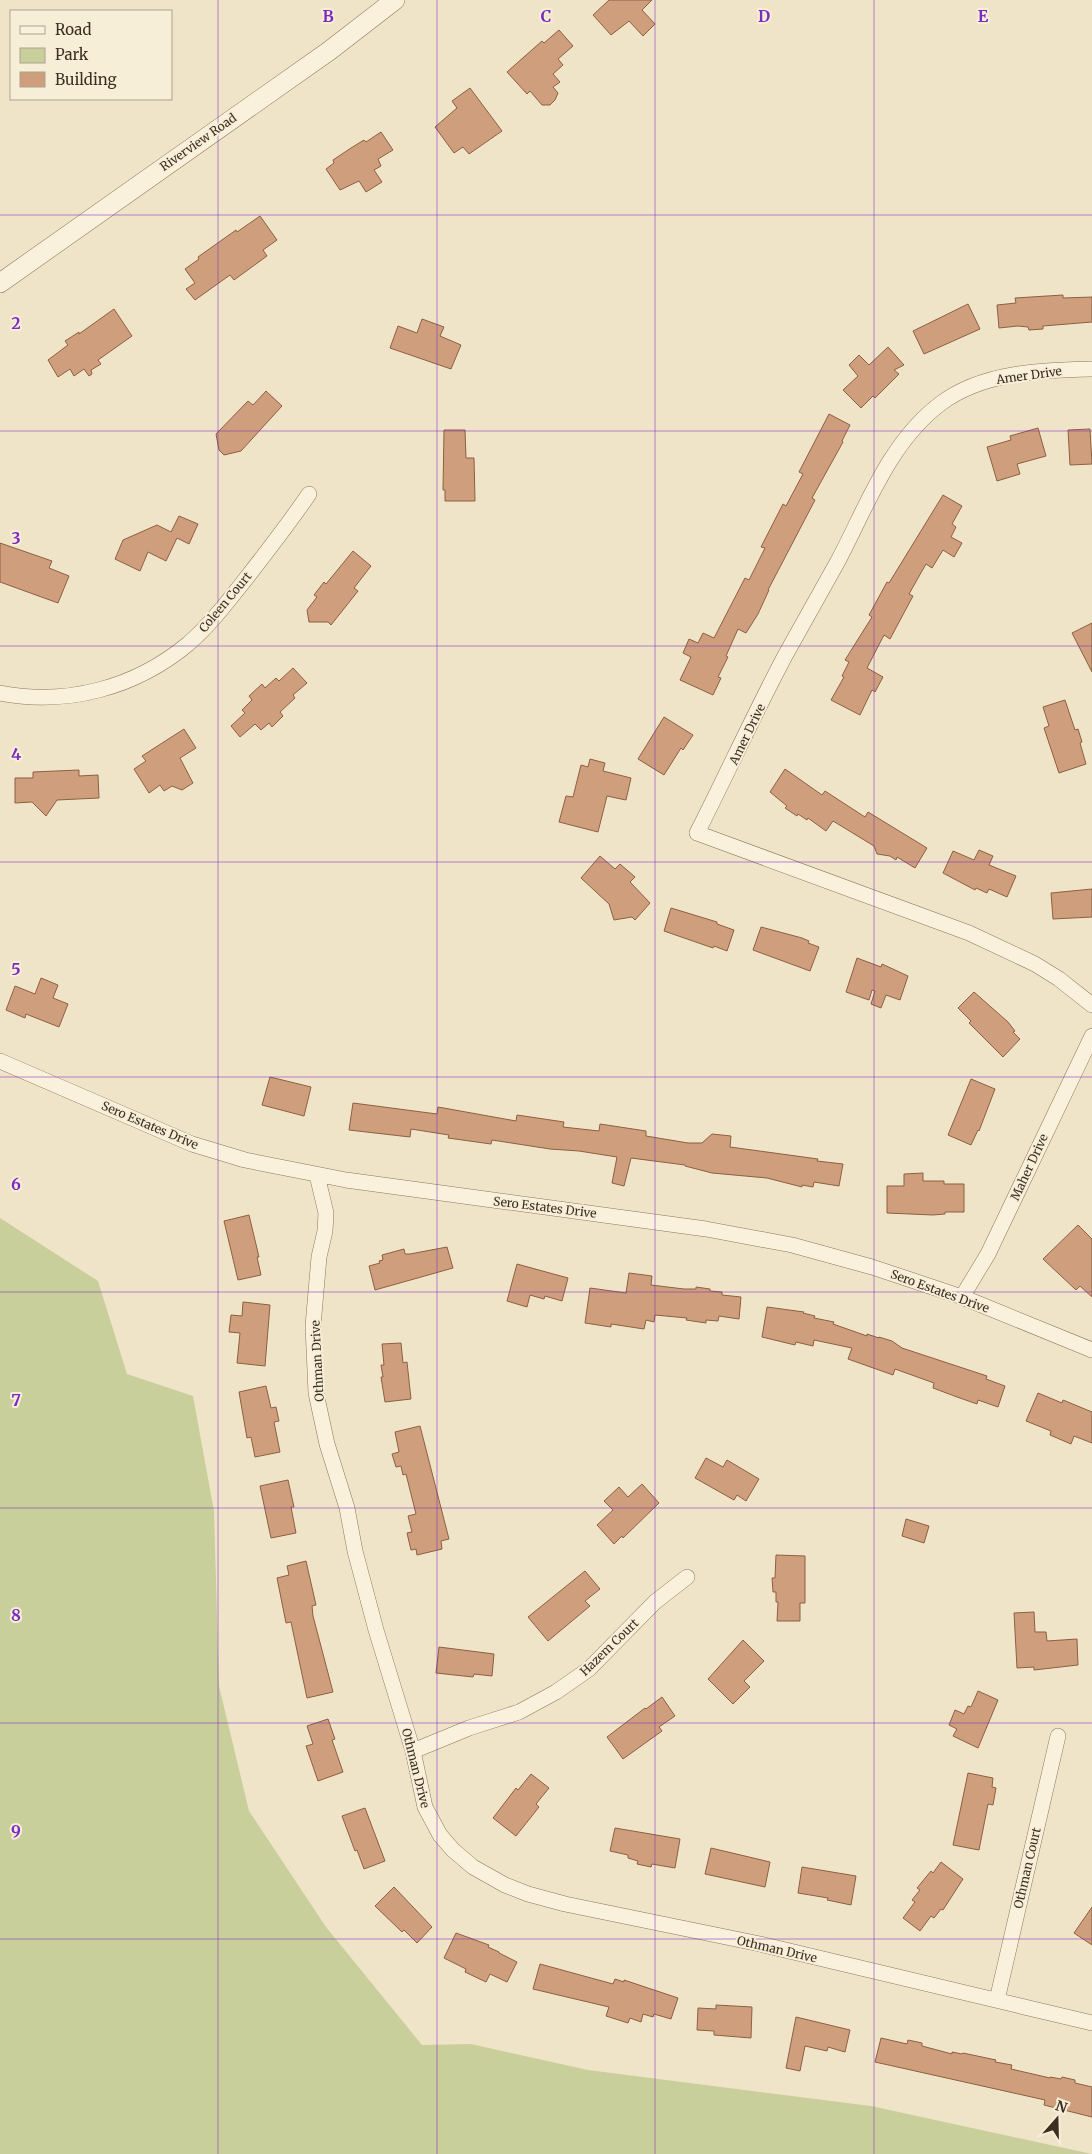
<svg xmlns="http://www.w3.org/2000/svg" width="1092" height="2154" viewBox="0 0 1092 2154" font-family="Merriweather,serif">
  <rect width="100%" height="100%" fill="#f0e4c8"/>
  <path fill="#c9cf9b" d="M0 1218 98 1281 127 1374 193 1396 214 1511 219 1686 249 1811 326 1927 422 2045 471 2044 588 2070 871 2106 1092 2154H0Z"/>
  <path fill="#cf9f7d" stroke="#8d5f41" d="M609 0H652L642 10 655 24 643 36 629 21 611 35 593 15Z
    M559 30 573 46 558 59 563 65 553 74 560 82 553 87 558 93 555 100 550 105H542L530 91 527 94 507 72 542 41 544 43Z
    M470 88 502 131 469 154 463 147 454 153 435 127 457 108 452 101Z
    M381 132 393 150 378 159 381 166 374 170 382 182 366 192 359 181 340 190 326 169 334 163 333 160 351 148 364 140 366 142Z
    M260 216 277 240 263 250 267 256 234 280 230 275 195 300 186 289 195 283 185 269 199 259 198 257 236 230 237 232Z
    M1063 295V298L1092 297V322L1043 326V329L1029 330 1028 327 1018 326 999 328 997 305 1016 303 1015 298Z
    M968 304 980 329 924 354 913 331Z
    M114 309 132 336 98 360 101 364 91 370 92 374 89 376 84 369 74 376 70 369 58 377 48 360 68 345 65 341 79 332V334Z
    M422 319 444 327 440 336 461 345 451 369 390 348 398 326 417 333Z
    M888 347 904 365 894 370 899 374 875 398 873 396 861 408 843 390 858 376 849 365 859 355 869 365Z
    M266 391 282 406 241 451 224 455 219 450 216 434 248 401 253 405Z
    M829 414 850 425 842 441 843 442 812 498 815 500 768 590H769L758 614 746 633 738 629 726 656 728 657 718 677 721 678 713 695 680 680 691 657 683 653 689 639 698 643 703 633 714 638 745 578 749 580 765 548 761 547 783 504 786 506 803 474 799 472Z
    M1038 428 1046 456 1017 464 1020 474 997 481 987 447 1011 440 1010 436Z
    M1090 429 1092 464 1070 465 1068 430Z
    M444 430H465L466 458H474L475 501H445V490H443Z
    M943 495 962 506 952 524 956 527 951 537 962 543 954 557 943 550 932 568 926 564 909 594 913 596 890 639 884 635 867 668 883 677 875 692 872 690 860 715 831 700 844 677 842 676 849 662 845 660 872 617 869 615 887 582 889 583Z
    M179 516 198 524 189 544 177 538 166 561 148 552 140 571 115 559 123 540 157 525 171 532Z
    M0 543 52 561 49 568 69 576 58 603 0 582Z
    M353 551 371 566 354 588 358 591 331 625 328 622H309L307 610 317 597 314 595 324 582 326 584Z
    M1092 623V672L1072 633Z
    M293 668 307 683 293 695 295 698 280 712 283 716 272 727 269 723 261 730 255 724 240 737 231 726 245 713 242 710 252 700 249 696 262 684 265 688 276 678 279 681Z
    M1065 700 1075 730 1078 729 1082 742 1080 743 1086 764 1059 773 1044 728 1049 726 1043 707Z
    M664 717 693 735 683 750 681 748 664 775 638 759Z
    M184 729 196 748 180 758 193 783 182 790 172 786 164 791 160 785 149 793 134 769 146 761 142 756Z
    M590 759 605 763 603 771 631 778 626 800 607 796 598 832 559 822 566 796 573 797 581 765 588 767Z
    M785 769 822 795 825 791 865 817 868 812 927 848 915 868 897 857 896 860 890 856 877 854 874 846 833 821 826 831 808 818 807 820 798 814 797 816 785 808 787 806 770 792Z
    M79 770V776L98 775 99 798 57 800 46 816 32 802 15 803V778H33V772Z
    M979 850 993 856 989 865 1016 876 1007 897 989 889 987 893 976 888 975 890 943 873 953 851 974 860Z
    M600 856 615 869 620 864 635 877 630 882 650 903 635 920 632 917 614 920 609 904 581 878Z
    M1092 889V917L1053 919 1051 893Z
    M671 908 717 922V924L734 930 727 951 714 946 713 948 664 931Z
    M761 927 802 938 809 941 808 943 819 947 810 971 753 950Z
    M857 958 881 967 882 964 908 976 900 1000 886 995 881 1008 871 1004 875 991 872 990 869 1000 846 992Z
    M41 978 58 985 53 998 68 1004 59 1027 26 1014 25 1018 6 1010 15 986 35 994Z
    M974 992 1008 1022 1015 1031 1013 1032 1020 1039 1003 1057 969 1023 971 1021 958 1008Z
    M270 1077 311 1087 304 1116 262 1105Z
    M971 1079 995 1089 979 1131 978 1130 971 1145 948 1135Z
    M353 1103 437 1114 438 1107 516 1121 517 1115 564 1122 563 1127 599 1131 600 1124 646 1131V1136L688 1143H702L712 1134 731 1136 730 1147 818 1159 817 1161 843 1164 839 1186 814 1182 813 1187 802 1185V1187L767 1178 712 1173 685 1166V1165L631 1158 624 1186 612 1183 617 1157 579 1151 550 1149 492 1140 491 1144 448 1138 449 1135 411 1129 410 1137 349 1130Z
    M923 1173V1181H944V1184H964V1212H945V1214L933 1215 887 1213V1186H904V1174Z
    M249 1215 259 1257H257L261 1275 238 1280 224 1221Z
    M1078 1225 1092 1239V1297L1080 1286 1076 1290 1043 1259Z
    M447 1247 453 1268 375 1290 369 1266 380 1263 379 1261 383 1260 382 1255 404 1249 405 1254H410Z
    M517 1264 568 1278 562 1301 545 1296 544 1299 530 1295 527 1307 507 1301Z
    M629 1273 652 1276 651 1285 684 1289H696V1287L710 1289V1291L722 1292V1295L741 1297 739 1319 719 1316 718 1321 706 1320V1323L686 1320 687 1318 655 1315 654 1322 646 1320 644 1329 611 1324V1327L585 1323 590 1288 626 1293Z
    M243 1302 270 1305 265 1366 237 1363 240 1333 229 1332 231 1315 242 1316Z
    M767 1307 804 1312 803 1313 815 1316 814 1318 834 1322 833 1324 867 1336V1334L879 1338V1337L892 1341 902 1348 987 1376 986 1379 1005 1386 998 1407 978 1400 977 1404 957 1397 933 1388 934 1383 895 1369 893 1375 848 1359 852 1348 814 1340 813 1346 796 1342 795 1345 762 1337Z
    M401 1343 403 1363 407 1362 411 1399 385 1402 381 1377H383L381 1365H384L382 1344Z
    M266 1386 271 1408 276 1407 279 1421 274 1422 280 1452 255 1457 251 1437 247 1438 239 1392Z
    M1038 1393 1062 1403 1063 1400 1092 1412V1443L1074 1436 1071 1444 1050 1435 1051 1431 1026 1421Z
    M420 1426 449 1539 441 1541 442 1549 417 1555 416 1549 411 1550 407 1533 412 1532 408 1516 416 1514 406 1474 403 1475 401 1466 396 1467 392 1454 399 1452 395 1432Z
    M706 1458 723 1467 727 1460 759 1479 746 1501 737 1495 734 1500 695 1478Z
    M288 1480 294 1507H291L296 1533 271 1538 260 1486Z
    M642 1484 659 1503 623 1538 622 1536 614 1544 597 1525 613 1510 604 1501 619 1487 628 1497Z
    M906 1519 929 1526 924 1543 902 1536Z
    M776 1555 805 1556V1603H800V1621H777L778 1602H776V1592H773L772 1578H775Z
    M306 1561 316 1605 312 1606 313 1616 333 1692 307 1698 291 1622 286 1623 277 1578 289 1575 287 1566Z
    M585 1571 600 1589 585 1601 590 1606 548 1641 528 1617Z
    M1034 1612 1035 1632H1046L1047 1641 1077 1639 1078 1665 1034 1670V1667L1017 1668 1014 1613Z
    M743 1640 764 1661 744 1681 750 1687 733 1704 708 1679Z
    M439 1647 494 1654 492 1676 474 1674 473 1677 436 1673Z
    M978 1691 998 1700 978 1748 953 1736 957 1729 949 1725 955 1710 964 1714 968 1706 971 1707Z
    M662 1697 675 1716 659 1727 662 1731 623 1759 607 1737 645 1708 646 1709Z
    M328 1719 335 1739 332 1740 343 1772 318 1781 306 1746 313 1744 307 1726Z
    M968 1773 993 1778 992 1787 996 1788 993 1805 988 1804 979 1850 953 1845Z
    M531 1774 549 1788 536 1804 539 1807 516 1836 493 1818 516 1788 518 1790Z
    M365 1808 385 1861 364 1869 357 1850 355 1851 342 1816Z
    M615 1828 680 1839 675 1868 652 1864 651 1867 637 1864 638 1861 628 1858V1855L610 1851Z
    M711 1848 770 1862 765 1887 705 1874Z
    M941 1862 963 1879 943 1910 941 1909 934 1918 931 1916 920 1931 903 1918 915 1902 912 1900 920 1890 917 1888 931 1871 933 1873Z
    M802 1867 856 1876 851 1905 827 1900 828 1898 798 1893Z
    M394 1887 432 1927 417 1943 404 1930 402 1932 375 1906Z
    M1092 1907V1945L1074 1933Z
    M456 1933 489 1945 488 1947 499 1952V1953L517 1962 507 1982 490 1974 486 1982 465 1972 466 1969 444 1958Z
    M540 1964 613 1984 615 1979 624 1982V1980L678 1998 671 2019 654 2014 653 2017 643 2014 641 2022 630 2018 628 2023 606 2016 609 2007 533 1989Z
    M716 2005 752 2007 751 2038 714 2035V2031L697 2030 698 2008 716 2009Z
    M796 2017 850 2030 845 2052 828 2047 827 2051 805 2046 800 2071 786 2068Z
    M881 2038 907 2044 908 2040 922 2043V2046L952 2054V2052L962 2054 963 2053 996 2060 995 2062 1012 2065 1011 2069 1050 2078V2077L1061 2079 1062 2077 1075 2080V2083L1092 2087V2117L1044 2105 1045 2100 875 2062Z"/>
  <g fill="none" stroke-linecap="round" stroke-linejoin="round">
    <g stroke="#8d765c" stroke-width="16">
      <path id="minor" d="M1092 369C1041 370 982 372 940 404 889 443 867 506 838 561 821 592 803 623 786 654 755 712 727 774 697 833L969 933 1035 964 1059 979 1092 1005
        M0 693C67 706 135 688 188 644 211 624 229 600 248 576 269 549 290 522 309 494
        M0 1061 192 1144 245 1160 346 1180 706 1229 792 1245 872 1267 962 1297 1092 1350
        M317 1175 326 1213 325 1231 319 1257 313 1326 316 1393 327 1444 347 1508 355 1551 376 1630 413 1751 425 1807 440 1835 453 1850 473 1867 505 1885 528 1894 565 1904 760 1944 1092 2023
        M962 1297 988 1254 1092 1036
        M413 1751 469 1728 519 1712 556 1692 589 1669 655 1602 687 1577
        M997 2000 1058 1736"/>
    </g>
    <g stroke="#8d765c" stroke-width="20">
      <path id="tertiary" d="M0 283 329 51 395 0"/>
    </g>
    <use href="#minor" stroke="#faf1dc" stroke-width="15"/>
    <use href="#tertiary" stroke="#faf1dc" stroke-width="19"/>
  </g>
  <path fill="none" stroke="#7b2cbf" stroke-width="1" stroke-opacity="0.55" d="M218 0V2154M437 0V2154M655 0V2154M874 0V2154M0 215H1092M0 431H1092M0 646H1092M0 862H1092M0 1077H1092M0 1292H1092M0 1508H1092M0 1723H1092M0 1939H1092"/>
  <g text-anchor="middle" dominant-baseline="central" stroke-width="4" stroke-linejoin="round" paint-order="stroke">
    <g font-size="12" fill="#3d2e20" stroke="#f7eed8">
      <text transform="translate(198 142) rotate(-35)">Riverview Road</text>
      <text transform="translate(1029 375) rotate(-8)">Amer Drive</text>
      <text transform="translate(225 602) rotate(-50)">Coleen Court</text>
      <text transform="translate(747 734) rotate(-64)">Amer Drive</text>
      <text transform="translate(150 1125) rotate(23)">Sero Estates Drive</text>
      <text transform="translate(1029 1167) rotate(-65)">Maher Drive</text>
      <text transform="translate(545 1207) rotate(7)">Sero Estates Drive</text>
      <text transform="translate(940 1291) rotate(20)">Sero Estates Drive</text>
      <text transform="translate(317 1361) rotate(-93)">Othman Drive</text>
      <text transform="translate(609 1647) rotate(-44)">Hazem Court</text>
      <text transform="translate(416 1768) rotate(76)">Othman Drive</text>
      <text transform="translate(1027 1868) rotate(-77)">Othman Court</text>
      <text transform="translate(777 1949) rotate(13)">Othman Drive</text>
    </g>
  </g>
  <g font-size="16" text-anchor="middle" font-weight="bold" fill="#7b2cbf" stroke="#f7eed8" stroke-width="4" stroke-linejoin="round" paint-order="stroke">
    <text x="328" y="22">B</text>
    <text x="546" y="22">C</text>
    <text x="764" y="22">D</text>
    <text x="983" y="22">E</text>
    <text x="16" y="329">2</text>
    <text x="16" y="544">3</text>
    <text x="16" y="760">4</text>
    <text x="16" y="975">5</text>
    <text x="16" y="1190">6</text>
    <text x="16" y="1406">7</text>
    <text x="16" y="1621">8</text>
    <text x="16" y="1837">9</text>
  </g>
  <rect x="10" y="10" width="162" height="90" fill="#f7eed8" stroke="#ada18e"/>
  <rect x="20" y="26" width="25" height="8" fill="#faf1dc" stroke="#ada18e"/>
  <text x="55" y="35" font-size="15" fill="#3d2e20">Road</text>
  <rect x="20" y="48" width="25" height="15" fill="#c9cf9b" stroke="#ada18e"/>
  <text x="55" y="60" font-size="15" fill="#3d2e20">Park</text>
  <rect x="20" y="72" width="25" height="15" fill="#cf9f7d" stroke="#ada18e"/>
  <text x="55" y="85" font-size="15" fill="#3d2e20">Building</text>
  <g transform="translate(1057 2119) rotate(20)" stroke="#f7eed8" stroke-width="4" paint-order="stroke">
  <path d="M0-4L9 19L0 12L-9 19Z" fill="#3d2e20"/>
  <text y="-8" font-size="14" font-weight="bold" text-anchor="middle" fill="#3d2e20">N</text>
  </g>
</svg>
